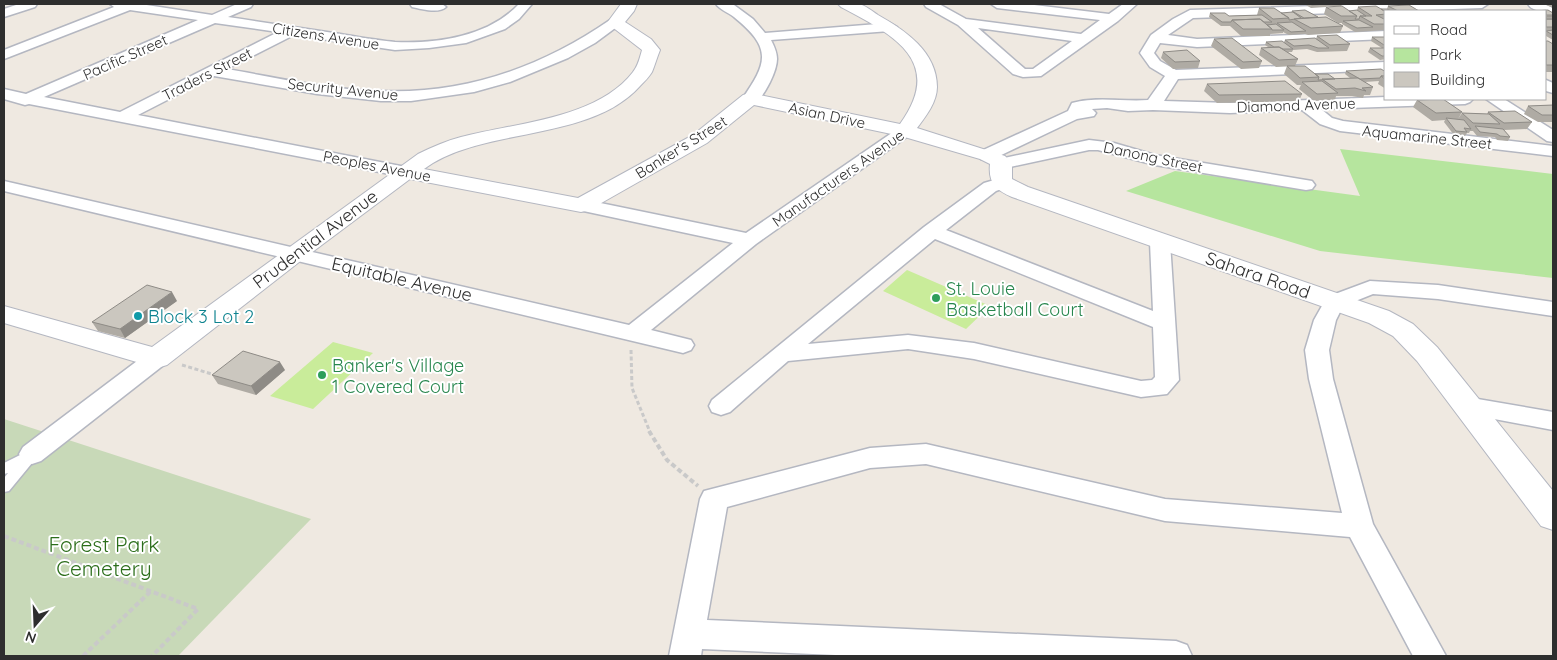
<svg xmlns="http://www.w3.org/2000/svg" width="1557" height="660" viewBox="0 0 1557 660" font-family="Quicksand,sans-serif">
  <rect width="100%" height="100%" fill="#efe9e1"/>
  <path fill="#b6e59e" d="M1340 149 1553 174V278L1320 251 1126 191 1175 171 1360 196Z"/>
  <path fill="#c8d9b8" d="M4 419 311 519 178 656H4Z"/>
  <path fill="#c9ec9a" d="M907 270 990 306 966 329 883 291Z
    M333 342 373 353 313 409 270 396Z"/>
  <g fill="none" stroke-linecap="round" stroke-linejoin="round">
    <g stroke="#b4b7c1" stroke-width="3">
      <path id="lane" d="M32 449 37 451 39 454 37 457 9 491 4 492V478L8 473 4 474V463Z"/>
    </g>
    <g stroke="#b4b7c1" stroke-width="3">
      <path id="street" d="M19 4H37L35 7 4 17V9Z
        M110 4H140L212 15 237 4H253L251 7 228 17C261 22 294 27 327 32 349 35 372 40 395 42 438 44 489 36 519 4H532L519 19 505 29 466 43 429 48 395 50 294 35 227 69C278 78 330 90 382 91 465 94 542 67 610 20L615 19 622 23 595 43 568 58 510 82 474 92 411 101H381L317 94 214 76 138 115 411 168 414 172 411 176 405 177 29 104 25 105 4 99V89L26 94 198 20 130 10 4 59V50L114 7ZM215 23 278 32 120 112 44 97Z
        M410 4H442L446 7C439 14 421 9 412 7Z
        M716 4 734 5 753 19 765 33 890 23 897 27 890 31 771 40C774 46 777 52 777 59 777 71 765 95 756 102 753 104 748 103 745 102L742 99C768 62 772 48 734 17 729 13 719 9 716 4Z
        M924 4H939L966 19 1081 34 1100 20 997 8 991 4H1026L1109 14 1123 4H1137L1118 21 1041 76 1023 77 1013 74 958 25 926 7ZM978 28 1072 41 1033 69H1025Z
        M1378 4H1488L1482 8 1193 18 1168 35 1197 39 1386 31V39L1197 47 1160 43 1154 53 1160 61 1176 70 1386 62V70L1178 79 1164 101 1230 103 1386 97 1473 99 1470 102 1465 104 1321 109 1332 118 1343 121 1553 146V156L1340 131 1320 124 1302 110 1230 113 1153 110 1128 111 1107 108 1092 109 1096 113 1094 116 1077 119 993 159 987 160 981 159 978 155 981 151 1068 111 1072 103C1098 96 1123 102 1148 100L1165 76 1150 67 1140 53 1151 35 1173 19 1190 10Z
        M1528 4H1544L1553 8V17L1546 14V11C1539 11 1531 10 1528 4Z
        M1546 80 1553 83V93L1546 91Z
        M1486 99H1504L1553 130V142L1547 141Z
        M905 126 911 128 913 131 911 134 756 244 651 330 691 340 694 345 691 350 683 353 4 191V181L629 325 733 243 574 209 572 205 574 201 581 199 746 233 899 128Z
        M1089 140 1114 143 1155 155 1306 180 1312 181 1315 185 1312 189 1306 190 1155 165 1098 150H1089L1001 169 995 168 992 164 995 160Z
        M1001 178 1007 179 1010 183 1007 187 996 191 946 230 1153 311 1150 242 1153 238 1160 236 1167 238 1170 242 1179 380 1167 394 1141 397 974 359 908 349 788 361 730 412 721 415 712 412 709 406 712 400 924 227 984 183ZM935 239 1153 327 1155 377 1152 380 1141 381 974 343 908 335 808 344Z
        M1370 281 1438 285 1553 302V316L1438 299 1373 294 1343 306 1336 320 1329 350 1333 379 1373 524 1446 656H1413L1350 537 1165 521 926 464 870 468 727 507 707 620 1176 641 1187 645 1192 656H858L702 649 701 656H669L700 499 704 491 870 448 926 444 1165 499 1342 513 1309 379 1305 350 1314 320 1327 297Z
        M157 350 165 352 169 358 165 364 41 461 32 464 23 461 19 454 23 447 149 352Z
        M1466 397 1553 412V430L1457 412 1454 406 1457 400Z"/>
    </g>
    <g stroke="#b4b7c1" stroke-width="2">
      <path id="secondary" d="M621 4H637L634 11 625 22 651 39 660 50C657 57 655 65 652 72 649 77 644 82 640 86 589 143 482 126 424 169L578 198 693 135 743 95 750 93 900 124C946 61 892 34 841 7L838 4C844 4 852 2 858 4 865 5 872 11 878 15 905 30 937 52 937 87 937 102 926 116 917 128L1005 156 1012 164V179L1028 187 1389 311 1413 324 1437 347 1553 491V530L1541 526 1417 361 1393 336 1369 323 1012 197C996 190 988 183 990 164L980 159 901 136 754 105 707 143 589 210 581 212 410 179 303 259 167 365 157 368 4 323V306L152 347 418 154C432 147 446 141 461 137 514 123 597 119 633 72 638 66 640 57 642 50L607 23Z"/>
    </g>
    <path stroke="#c9c9c9" stroke-width="3" stroke-dasharray="4 2.5" stroke-linecap="butt" d="M631 350 632 388 650 432
      M182 365 215 375"/>
    <path stroke="#c9c9c9" stroke-width="4" stroke-dasharray="5 3" stroke-linecap="butt" d="M649 431 667 460 698 486
      M4 536 198 609 152 656
      M83 656 151 591"/>
    <use href="#lane" fill="#fff" fill-rule="evenodd"/>
    <use href="#street" fill="#fff" fill-rule="evenodd"/>
    <use href="#secondary" fill="#fff" fill-rule="evenodd"/>
  </g>
  <path fill="#afaba4" d="M1304 4H1342L1341 6H1326V7L1311 8Z
    M1544 4H1553V8Z
    M1388 6 1419 11H1386V30L1355 32 1342 24V23H1338L1324 14 1326 7 1349 11 1357 10 1358 7 1381 9H1387Z
    M1259 8 1281 13H1291L1292 11 1318 17 1343 26 1340 33 1308 35 1305 34 1289 35 1283 32V33L1270 34V36H1241L1230 26H1221L1209 17 1210 13 1229 16 1257 15Z
    M1548 10 1553 13V40L1546 36V11H1534Z
    M1317 36 1350 44 1347 51 1317 52 1307 49 1293 50 1292 52H1288L1298 59 1295 66 1276 67 1259 55 1261 48 1268 47 1265 45 1266 42H1284L1285 40 1316 39Z
    M1372 37H1386V59L1380 60 1368 52 1370 48H1382L1371 41Z
    M1214 39 1262 61 1259 68 1241 69 1211 46Z
    M1546 41 1553 44V72H1546Z
    M1163 52 1200 61 1198 68 1173 69 1161 58Z
    M1287 66 1335 79 1350 78 1345 74 1346 71 1386 72V89L1378 84 1379 81 1365 82 1373 87 1370 95H1364L1363 98 1352 96H1336L1335 100 1314 101 1299 89 1301 85H1297L1284 74Z
    M1207 84 1302 94 1299 101 1217 103 1204 91Z
    M1417 100 1462 112 1458 119 1462 113 1487 114 1488 112 1532 122 1527 129 1504 130 1510 137 1508 141 1497 140 1495 137 1477 136 1473 131H1470L1469 133H1467L1465 136 1454 135 1444 122 1445 120 1432 121 1413 107Z
    M1553 105V122H1538L1524 114 1528 106Z
    M177 301 125 338 98 331 92 322Z
    M285 370 256 395 218 384 212 375Z"/>
  <path fill="#8e8b86" d="M172 292 177 301 125 338 120 329Z
    M280 362 285 370 256 395 251 386Z"/>
  <path fill="#cbc7bf" stroke="#8e8b86" d="M1310 4H1327L1312 5Z
    M1409 5 1419 11H1398L1388 6Z
    M1342 6 1357 16H1341L1326 7Z
    M1376 6 1386 12V14L1376 15 1386 20V24H1374L1360 16H1372L1358 7Z
    M1259 8H1274L1289 18 1273 19Z
    M1381 9H1387L1391 11H1386V12Z
    M1305 10 1318 17 1304 18 1292 11Z
    M1357 10 1366 16H1360L1359 19H1355L1357 16 1349 11Z
    M1548 10 1553 13V15H1546V11H1535Z
    M1293 12 1301 18 1289 20V18L1281 13Z
    M1210 13H1225L1229 16 1262 15 1272 22H1264L1260 19 1232 20 1231 22H1222Z
    M1326 17 1343 26 1311 28 1294 19Z
    M1546 17H1553V19H1546Z
    M1260 19 1272 29H1243L1232 20Z
    M1546 19H1553V27H1546Z
    M1359 20 1373 27 1357 28 1343 21Z
    M1292 22 1306 31 1291 32 1277 23Z
    M1276 24 1284 30H1272V29L1267 25Z
    M1553 30V35L1546 31Z
    M1337 35 1350 44 1330 45 1317 36Z
    M1372 37H1386V44L1384 45Z
    M1232 38 1262 61 1243 62 1214 39Z
    M1315 38 1329 48H1318L1309 45 1294 46 1285 40Z
    M1282 41 1293 49H1283L1279 47H1274L1266 42Z
    M1546 41H1548L1553 44V65H1546Z
    M1279 47 1298 59 1279 60 1261 48Z
    M1370 48H1386V56H1382Z
    M1187 50 1200 61 1175 62 1163 52Z
    M1287 66H1305L1319 77 1300 78Z
    M1381 69 1386 72V76H1381L1380 78 1360 79 1346 71Z
    M1315 74H1328L1335 79 1318 80 1319 77Z
    M1381 76H1386V80Z
    M1358 78 1373 87 1362 88 1366 91 1355 88 1336 89 1322 79Z
    M1285 81 1302 94 1219 95 1207 84Z
    M1322 81 1338 93 1317 94 1302 82Z
    M1443 99 1462 112 1436 113 1417 100Z
    M1553 105V115H1542L1528 106Z
    M1515 111 1532 122 1504 123 1488 112Z
    M1462 113 1489 114 1500 124 1473 123Z
    M1446 118 1464 120 1471 129 1464 128 1467 132 1456 131Z
    M1475 126 1503 129 1510 137 1500 136 1497 134 1480 132Z
    M147 285 172 292 120 329 92 322Z
    M243 351 280 362 251 386 212 375Z"/>
  <g fill="#2e9e5b" stroke="#fff" stroke-width="2">
    <circle cx="936" cy="298" r="5"/>
    <circle cx="322" cy="375" r="5"/>
  </g>
  <circle fill="#0f9aa8" stroke="#fff" stroke-width="2" cx="138" cy="316" r="5"/>
  <g text-anchor="middle" dominant-baseline="central" stroke-width="4" stroke-linejoin="round" paint-order="stroke">
    <g font-size="15" fill="#2e2e2e" stroke="#fff">
      <text transform="translate(326 36) rotate(9)">Citizens Avenue</text>
      <text transform="translate(125 57) rotate(-24)">Pacific Street</text>
      <text transform="translate(207 74) rotate(-27)">Traders Street</text>
      <text transform="translate(343 89) rotate(6)">Security Avenue</text>
      <text transform="translate(1296 105) rotate(-2)">Diamond Avenue</text>
      <text transform="translate(827 115) rotate(12)">Asian Drive</text>
      <text transform="translate(1427 137) rotate(6)">Aquamarine Street</text>
      <text transform="translate(681 147) rotate(-32)">Banker's Street</text>
      <text transform="translate(1153 157) rotate(12)">Danong Street</text>
      <text transform="translate(377 166) rotate(11)">Peoples Avenue</text>
      <text transform="translate(838 178) rotate(-35)">Manufacturers Avenue</text>
    </g>
    <g font-size="18" fill="#2e2e2e" stroke="#fff">
      <text transform="translate(315 239) rotate(-37)">Prudential Avenue</text>
      <text transform="translate(1258 275) rotate(19)">Sahara Road</text>
      <text transform="translate(402 279) rotate(13)">Equitable Avenue</text>
    </g>
    <g font-size="18" fill="#27864d" stroke="#fff" text-anchor="start">
      <text x="946" y="288">St. Louie<tspan x="946" dy="21">Basketball Court</tspan></text>
      <text x="332" y="365">Banker's Village<tspan x="332" dy="21">1 Covered Court</tspan></text>
    </g>
    <g font-size="18" fill="#0d838f" stroke="#fff" text-anchor="start">
      <text x="148" y="316">Block 3 Lot 2</text>
    </g>
    <g font-size="21" fill="#2c6e1b" stroke="#fff">
      <text x="104" y="544">Forest Park<tspan x="104" dy="24">Cemetery</tspan></text>
    </g>
  </g>
  <rect width="1557" height="660" fill="none" stroke="#2e2e2e" stroke-width="10"/>
  <rect x="1384" y="10" width="162" height="90" fill="#ffffff" stroke="#ababab"/>
  <rect x="1394" y="26" width="25" height="8" fill="#ffffff" stroke="#ababab"/>
  <text x="1430" y="35" font-size="15" fill="#2e2e2e">Road</text>
  <rect x="1394" y="48" width="25" height="15" fill="#b6e59e" stroke="#ababab"/>
  <text x="1430" y="60" font-size="15" fill="#2e2e2e">Park</text>
  <rect x="1394" y="72" width="25" height="15" fill="#cbc7bf" stroke="#ababab"/>
  <text x="1430" y="85" font-size="15" fill="#2e2e2e">Building</text>
  <g transform="translate(35 625) rotate(199)" stroke="#ffffff" stroke-width="4" paint-order="stroke">
  <path d="M0-4L9 19L0 12L-9 19Z" fill="#2e2e2e"/>
  <text y="-8" font-size="14" font-weight="bold" text-anchor="middle" fill="#2e2e2e">N</text>
  </g>
</svg>
